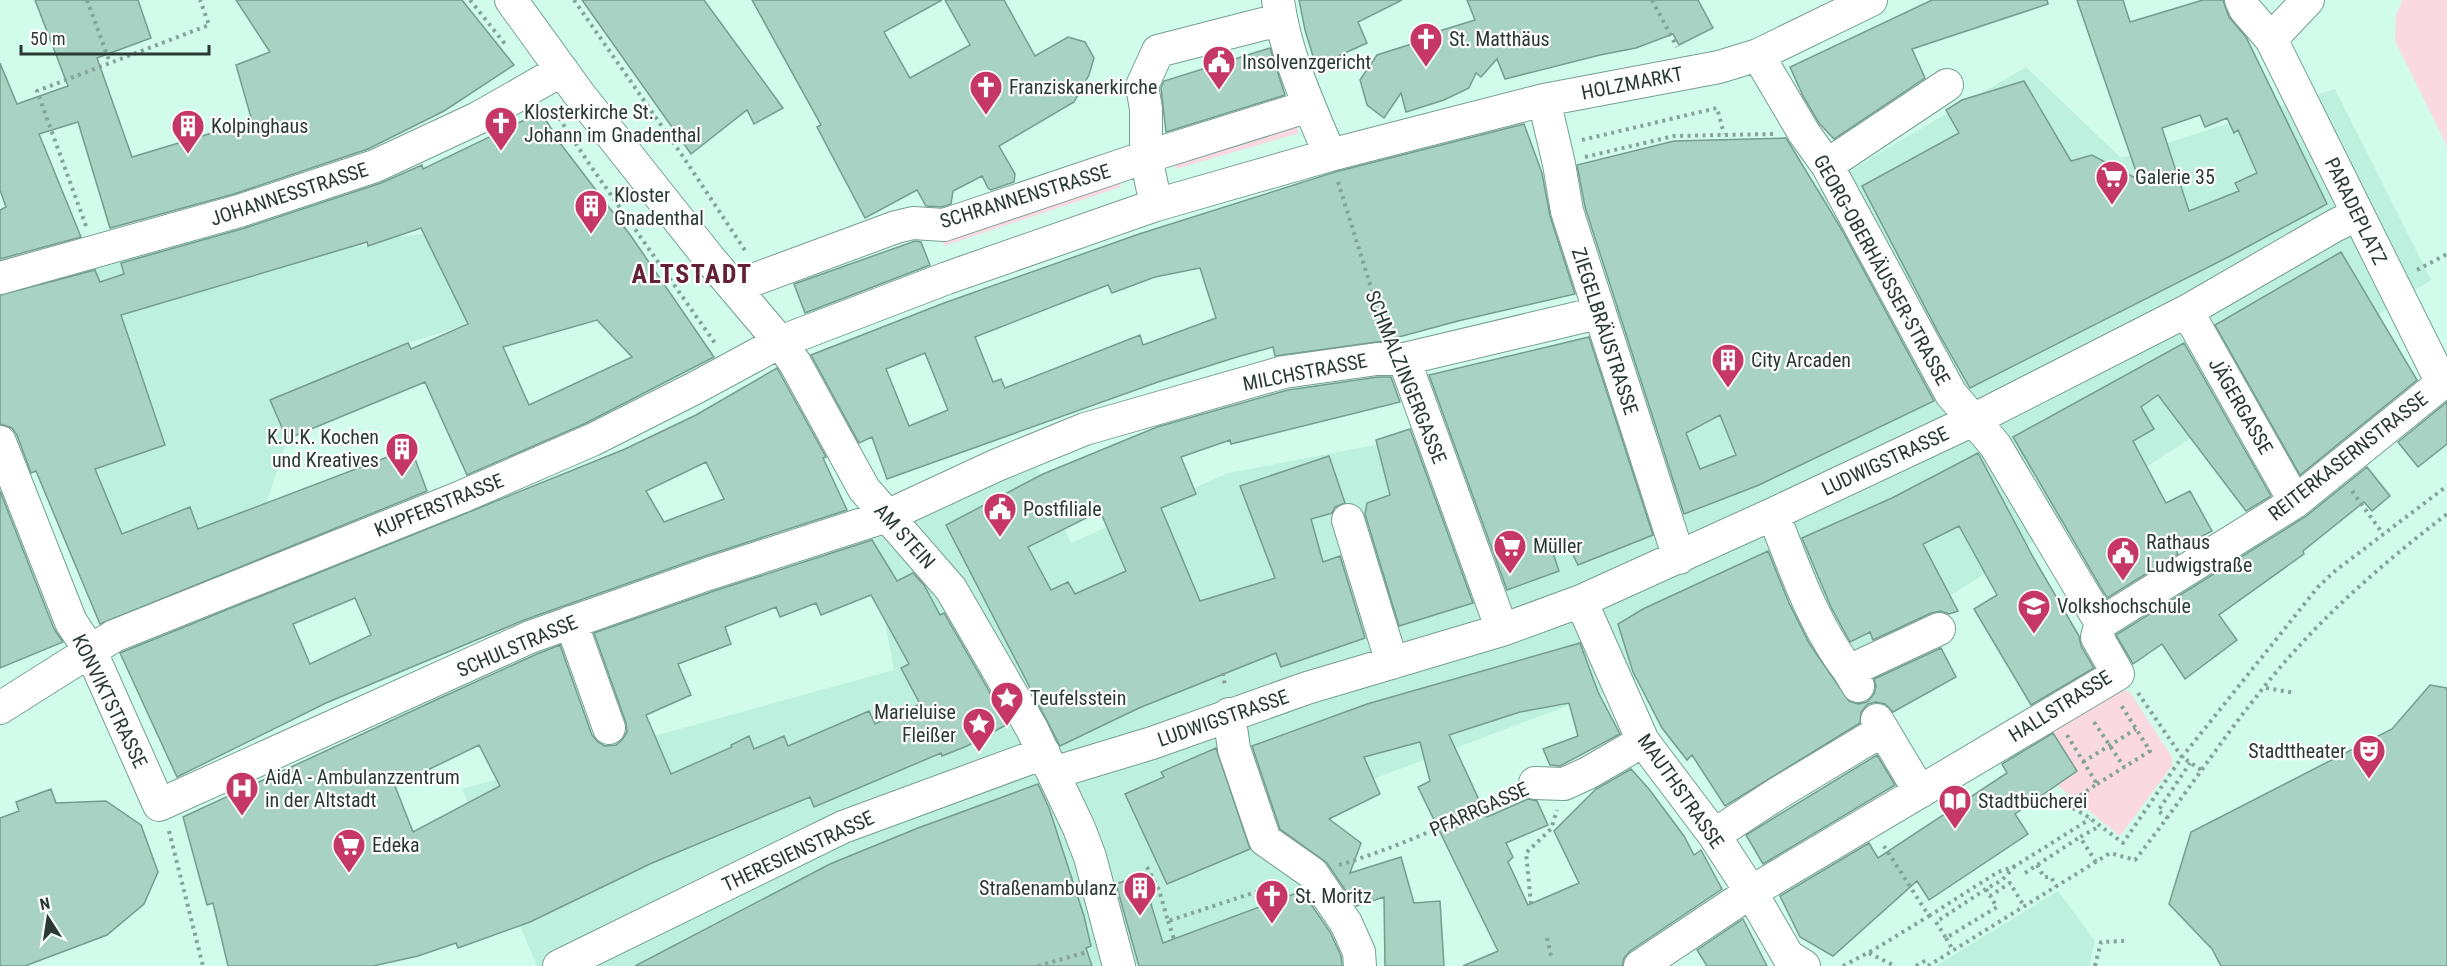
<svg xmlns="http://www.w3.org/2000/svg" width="2447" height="966" viewBox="0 0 2447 966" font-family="'Roboto Condensed',sans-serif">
  <rect width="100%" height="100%" fill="#d1fcec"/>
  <path fill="#bdf0de" d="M2026 67 2121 158 2335 89 2431 280 1850 662 1814 613 1275 816 1326 966H537L462 789 894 670 869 535 1033 458 1071 543 1228 473 1618 399 1591 322Z
    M337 191 351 247 368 246 394 237 424 234 468 324 409 343 425 382 287 439 267 502 285 549 149 603 94 466 80 384 50 278Z
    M2058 891 2095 941 2089 966H1936Z"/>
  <path fill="#fadae0" d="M2402 0H2447V146L2395 41 2396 16Z
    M1295 121 1299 133 1176 169 1173 157Z
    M1117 176 1121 187 944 246 940 235Z
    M2114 686 2130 692 2172 757V766L2120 836 2057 785 2077 771 2047 723Z"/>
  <path fill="#a8d2c3" stroke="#759d8f" stroke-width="1.5" fill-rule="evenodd" d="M35 0H138L151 38 97 58 132 157 252 121 236 65 270 52 236 0H462L514 65 444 111 368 149 234 194 110 228 78 122 39 134 81 237 0 259V210L6 207 0 190V63L17 104 68 86Z
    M582 0H704L783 108 754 124 747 110 691 154Z
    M752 0H942L884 32 910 78 970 45 945 0H1004L1035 56 1068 37 1085 42 1094 58 1089 75 1074 102 999 146 1015 174 1014 182 991 190 988 188 982 176 953 191 951 204 942 207 926 206 917 190 865 218 817 127 821 125Z
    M1299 0H1402L1358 22 1367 43 1316 66 1305 30Z
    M1467 0H1698L1713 28 1679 45 1673 34 1636 48 1600 55 1505 79 1497 59 1481 77 1476 73 1469 88 1444 100 1406 112 1401 93 1384 118 1367 105 1360 80 1377 55 1440 35 1439 31 1475 20Z
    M1932 0H2047L2048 4 1912 49 1925 78 1834 139 1819 123 1803 96 1790 67Z
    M2077 0H2123L2130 22 2203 0H2223L2229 17 2246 37 2327 204 2234 254 1970 388 1939 334 1862 186 1959 133 1946 110 1962 100 2024 81 2071 161 2092 155 2139 180ZM2200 115 2205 127 2227 118 2234 133 2238 130 2257 173 2235 183 2239 191 2189 211 2162 128Z
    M1270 48 1285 95 1166 132 1161 88 1164 81Z
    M541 112 560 143 631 236 714 357 584 424 467 475 425 382 287 439 270 400 408 343 411 349 468 324 421 228 368 246 367 242 121 315 165 445 95 469 122 534 190 507 198 529 411 448 427 491 100 624 36 471 31 473 17 435 12 428 0 424V295L95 270 100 282 124 274 121 263 245 228 381 183 422 165 423 169ZM597 320 632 357 529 405 503 347Z
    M1524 124 1542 173 1550 216 1575 294 1458 321 1384 341 1275 356 1273 347 1237 357 1158 382 887 479 872 437 859 443 811 355 944 303 1139 234 1335 172ZM1200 268 1216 318 1143 345 1140 335 1005 388 1001 379 993 382 975 337 1108 285 1112 293 1155 277ZM925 353 948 410 909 426 886 369Z
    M1786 138 1842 230 1934 401 1759 485 1684 514 1585 207 1577 165 1674 141ZM1720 415 1736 455 1700 469 1686 433Z
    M915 241 921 242 930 265 805 313 794 284Z
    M2341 252 2417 380 2300 475 2215 325Z
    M1589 337 1653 535 1578 565 1567 543 1552 550 1559 571 1507 590 1429 375Z
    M2184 343 2271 496 2246 511 2158 395 2141 407 2154 429 2133 441 2166 503 2190 491 2212 531 2176 550 2178 554 2107 598 2013 437Z
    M777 368 826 457 823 458 847 510 702 557 524 620 326 703 177 777 120 653 625 449 696 415ZM706 462 724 499 664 522 646 491ZM355 598 371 635 310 664 293 624Z
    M1378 377H1391L1400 402 1231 444 1230 440 1181 457 1196 494 1161 508 1200 601 1275 578 1240 486 1329 456 1345 503 1335 507 1332 513 1311 519 1323 562 1340 556 1365 638 1281 667 1276 653 1139 708 1060 746 946 525 1043 474 1157 427 1288 390ZM1100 511 1126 571 1075 594 1068 582 1051 590 1028 547Z
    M2447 402V444L2418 467 2398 442Z
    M1410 429 1473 603 1399 626 1365 514 1367 503 1390 495 1376 440Z
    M1978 453 2033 557 2079 636 2081 646 2094 668 2031 705 1974 609 1997 595 1959 526 1923 544 1958 611 1949 614 1941 611 1931 613 1873 640 1870 632 1850 642 1831 607 1802 538 1892 498Z
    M2367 467 2390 496 2372 511 2364 502 2303 551 2304 554 2219 615 2237 640 2185 679 2162 644 2133 664 2116 635 2305 517Z
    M0 491 54 629 63 642 0 668Z
    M872 540 897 581 913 573 924 585 940 615 944 613 1008 724 967 746 942 756 941 753 814 807 810 797 652 863 530 922 458 948 456 943 418 956 373 966H228L213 903 207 905 183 817 438 699 537 654 560 645 592 735 598 742 605 746 616 745 622 740 627 732 626 723 594 633 714 591ZM871 595 909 664 901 668 920 704 875 724 869 711 788 746 784 736 754 749 749 736 731 745 732 747 671 774 646 715 691 695 678 664 731 644 725 627 776 607 780 617 816 603 821 615ZM479 745 500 786 413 832 395 786Z
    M1768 551 1789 603 1809 643 1849 701 1858 704 1867 702 1874 694 1876 686 1874 679 1941 648 1956 677 1893 712 1885 704 1876 702 1868 704 1861 712 1860 723 1725 806 1692 755 1687 760 1662 728 1633 672 1618 624 1643 609Z
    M1580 643 1598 692 1620 734 1560 766 1550 765 1543 749 1578 736 1569 703 1520 712 1449 735 1487 817 1528 799 1537 801 1548 825 1506 843 1513 857 1508 862 1528 905 1579 883 1554 831 1596 789 1631 769 1649 789 1684 836 1694 855 1701 850 1722 889 1630 951 1624 958 1622 966H1463L1498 951 1418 787 1430 781 1420 742 1364 757 1380 794 1329 819 1361 843 1350 873 1401 857 1414 903 1440 901 1444 966H1385L1384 897 1356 906 1327 863 1280 829 1252 746 1367 704Z
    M2430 685 2447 688V966H2221L2212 949 2169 904 2191 832 2392 729Z
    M2053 733 2077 771 2015 814 2028 834 1929 900 1917 881 1833 956 1800 937 1780 896 1869 843 1878 858 2007 773 2002 764Z
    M1216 748 1250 849 1167 884 1125 794 1164 777 1161 772Z
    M1877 755 1895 785 1763 864 1746 835Z
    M1038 784 1049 808 1084 916 1091 946 1086 948 1092 966H635L830 864 918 828Z
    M51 789 56 803 106 801 141 825 158 872 144 904 107 935 25 966H0V818L19 811 16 802Z
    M1142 875 1163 943 1302 891 1330 932 1341 956 1342 966H1139L1116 884Z
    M1743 919 1767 966H1707L1697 950Z"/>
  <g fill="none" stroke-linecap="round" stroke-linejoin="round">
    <g stroke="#769f90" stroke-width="34">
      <path id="minor" d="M511 0 579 94 709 258 780 342 795 363 864 489 951 589 1032 729 1079 828 1090 857 1119 966
        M1278 0C1285 54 1309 105 1330 155
        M2271 39 2308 0
        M1544 100 1559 164 1567 211 1679 558
        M1827 165 1947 85
        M1156 205 1146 157V109L1142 86 1158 51 1263 24 1281 21
        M0 278 239 211 375 166 478 118 562 70
        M734 287 896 227 913 223 944 225 1146 157 1309 106
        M2187 311 2295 502
        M1404 359 1502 630
        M0 442 71 622 91 652 159 805 530 637 708 574 887 516 997 465 1085 429 1284 372 1377 359H1404L1598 313
        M1773 514C1795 568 1813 625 1849 671
        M1348 520 1392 663
        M1581 601 1643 741 1714 835 1751 892 1788 956 1804 966
        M571 622 609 728
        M2101 623 2295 502 2442 383 2271 39 2245 9 2241 0
        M1858 686 1849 671 1939 629
        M0 708 114 636 461 497 592 440 695 388 780 342 947 278 1156 205 1330 155 1544 100 1719 67 1758 55 1871 0
        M1229 714 1234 749 1265 840 1312 873 1346 923 1359 952 1360 966
        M1877 720 1920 792
        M1053 773 1152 743 1307 688 1502 630 1581 601 1773 514 1973 420 2187 311 2334 226 2358 214
        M1535 783 1564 784 1588 773 1643 741
        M1714 835 1780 792 1883 730
        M559 966 843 827 1044 753
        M1640 966 1751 892 2118 674 2097 637 2101 623 1995 445 1951 394 1827 165 1804 133 1758 55"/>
    </g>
    <path stroke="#85a499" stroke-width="4" stroke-dasharray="3 4.5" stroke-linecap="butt" d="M87 0 110 63
      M470 0 505 44
      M574 0 684 158 746 252
      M1652 0 1677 47
      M559 118 590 165 717 346
      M1582 140 1717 108 1724 134
      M1585 157 1674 136 1773 134
      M1338 182 1385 332
      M86 226 37 91 209 25 200 0
      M2417 270 2447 254
      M2352 491 2383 534
      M1223 673 1225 687
      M2266 688 2295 693
      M2138 693 2182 757 2201 770
      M2094 722 2124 767
      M2067 735 2097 784 2075 799 2069 806 2090 818 2123 843 2182 757 2318 587 2335 571 2447 486
      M2083 762 2136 729
      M2097 784 2150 751 2121 705 2123 703
      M2168 818 2158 811 2190 763
      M169 831 203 966
      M2096 862 2080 837 2100 826
      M1339 865C1399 847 1455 821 1512 794
      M2037 865 2044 877H2051L2056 886
      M2015 866 2002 880 1986 889 1990 896 2010 883 2024 906
      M1147 867 1159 890 1168 921 1280 884
      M2025 873 2080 837
      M1986 889 1936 922 1946 938 1997 907 1990 896
      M1531 904 1526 853 1551 829 1557 810
      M1929 916 1998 872 2015 866 2090 819
      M1168 921 1174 939
      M1547 938 1552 960
      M1946 938 1953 950
      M1869 953 1895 966
      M1038 966 1087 952
      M1843 966 1875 949 1929 916 1884 846
      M1916 966 1928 959
      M1928 966 2110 853 2135 860C2191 789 2239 711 2300 645 2344 597 2395 554 2447 514
      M2095 966 2101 942 2124 941"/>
    <use href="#minor" stroke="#fff" stroke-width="32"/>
  </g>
  <defs>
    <g id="church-pin" transform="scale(1.725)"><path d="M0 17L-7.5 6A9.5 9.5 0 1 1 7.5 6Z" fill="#c43766" stroke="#fefefe"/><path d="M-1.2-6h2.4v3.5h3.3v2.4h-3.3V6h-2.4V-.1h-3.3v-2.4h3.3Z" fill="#fff"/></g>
    <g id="civic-pin" transform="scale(1.725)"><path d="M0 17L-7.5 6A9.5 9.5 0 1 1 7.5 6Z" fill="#c43766" stroke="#fefefe"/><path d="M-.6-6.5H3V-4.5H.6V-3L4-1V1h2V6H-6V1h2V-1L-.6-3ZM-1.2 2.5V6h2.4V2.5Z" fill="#fff"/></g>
    <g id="building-pin" transform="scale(1.725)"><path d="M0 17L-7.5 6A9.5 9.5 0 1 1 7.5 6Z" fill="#c43766" stroke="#fefefe"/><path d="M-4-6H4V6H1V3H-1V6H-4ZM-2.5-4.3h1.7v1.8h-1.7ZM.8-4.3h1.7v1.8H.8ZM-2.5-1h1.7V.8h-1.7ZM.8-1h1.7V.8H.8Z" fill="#fff"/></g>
    <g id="supermarket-pin" transform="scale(1.725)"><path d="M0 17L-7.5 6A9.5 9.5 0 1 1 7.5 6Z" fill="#c43766" stroke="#fefefe"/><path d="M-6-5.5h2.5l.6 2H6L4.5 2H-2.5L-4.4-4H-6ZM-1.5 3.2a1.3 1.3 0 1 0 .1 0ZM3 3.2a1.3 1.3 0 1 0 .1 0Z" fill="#fff"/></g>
    <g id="university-pin" transform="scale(1.725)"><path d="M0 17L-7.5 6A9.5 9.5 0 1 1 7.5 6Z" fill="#c43766" stroke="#fefefe"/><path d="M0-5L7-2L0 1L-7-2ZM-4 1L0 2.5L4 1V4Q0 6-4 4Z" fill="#fff"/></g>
    <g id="sight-pin" transform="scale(1.725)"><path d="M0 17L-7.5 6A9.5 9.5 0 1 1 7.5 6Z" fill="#c43766" stroke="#fefefe"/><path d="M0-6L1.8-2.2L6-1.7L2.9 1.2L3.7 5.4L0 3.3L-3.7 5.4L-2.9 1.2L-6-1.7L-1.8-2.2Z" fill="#fff"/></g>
    <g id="theatre-pin" transform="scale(1.725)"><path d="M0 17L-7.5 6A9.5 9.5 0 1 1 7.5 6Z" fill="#c43766" stroke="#fefefe"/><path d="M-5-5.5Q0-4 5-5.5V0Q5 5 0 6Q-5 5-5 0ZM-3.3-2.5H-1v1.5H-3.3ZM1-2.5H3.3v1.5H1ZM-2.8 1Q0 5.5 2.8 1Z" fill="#fff"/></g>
    <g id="hospital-pin" transform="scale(1.725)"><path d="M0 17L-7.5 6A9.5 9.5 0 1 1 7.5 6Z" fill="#c43766" stroke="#fefefe"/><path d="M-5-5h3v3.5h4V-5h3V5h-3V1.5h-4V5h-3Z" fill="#fff"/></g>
    <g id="library-pin" transform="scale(1.725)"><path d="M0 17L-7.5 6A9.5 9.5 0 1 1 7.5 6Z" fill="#c43766" stroke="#fefefe"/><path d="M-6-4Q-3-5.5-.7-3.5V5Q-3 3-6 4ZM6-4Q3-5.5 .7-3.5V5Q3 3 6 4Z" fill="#fff"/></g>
  </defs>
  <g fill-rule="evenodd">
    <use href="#church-pin" x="1426" y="39"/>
    <use href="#civic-pin" x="1219" y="62"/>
    <use href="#church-pin" x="986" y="87"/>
    <use href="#church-pin" x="501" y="123"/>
    <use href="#building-pin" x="188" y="126"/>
    <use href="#supermarket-pin" x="2112" y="177"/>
    <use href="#building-pin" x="591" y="206"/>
    <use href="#building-pin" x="1728" y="360"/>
    <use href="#building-pin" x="402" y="449"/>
    <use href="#civic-pin" x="1000" y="509"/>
    <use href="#supermarket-pin" x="1510" y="546"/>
    <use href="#civic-pin" x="2123" y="553"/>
    <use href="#university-pin" x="2034" y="606"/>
    <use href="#sight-pin" x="1007" y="698"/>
    <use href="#sight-pin" x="979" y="724"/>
    <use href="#theatre-pin" x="2369" y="751"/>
    <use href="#hospital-pin" x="242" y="788"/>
    <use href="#library-pin" x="1955" y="801"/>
    <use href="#supermarket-pin" x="349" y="845"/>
    <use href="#building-pin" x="1140" y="888"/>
    <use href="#church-pin" x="1272" y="896"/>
  </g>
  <g text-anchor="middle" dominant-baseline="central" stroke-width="4.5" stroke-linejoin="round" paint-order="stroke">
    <g font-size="20" fill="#293a34" stroke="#fefefe" text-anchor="start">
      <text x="1449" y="39">St. Matthäus</text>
      <text x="1242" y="62">Insolvenzgericht</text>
      <text x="1009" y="87">Franziskanerkirche</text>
      <text x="524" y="112">Klosterkirche St.<tspan x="524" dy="23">Johann im Gnadenthal</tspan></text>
      <text x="211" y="126">Kolpinghaus</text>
      <text x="2135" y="177">Galerie 35</text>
      <text x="614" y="195">Kloster<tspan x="614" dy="23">Gnadenthal</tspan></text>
      <text x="1751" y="360">City Arcaden</text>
      <text x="379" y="437" text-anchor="end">K.U.K. Kochen<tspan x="379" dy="23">und Kreatives</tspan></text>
      <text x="1023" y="509">Postfiliale</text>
      <text x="2146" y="542">Rathaus<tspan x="2146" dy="23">Ludwigstraße</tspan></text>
      <text x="1533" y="546">Müller</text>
      <text x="2057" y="606">Volkshochschule</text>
      <text x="1030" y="698">Teufelsstein</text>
      <text x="956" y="712" text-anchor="end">Marieluise<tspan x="956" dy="23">Fleißer</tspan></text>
      <text x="2346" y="751" text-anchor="end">Stadttheater</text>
      <text x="265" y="777">AidA - Ambulanzzentrum<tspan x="265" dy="23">in der Altstadt</tspan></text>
      <text x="1978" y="801">Stadtbücherei</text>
      <text x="372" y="845">Edeka</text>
      <text x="1117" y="888" text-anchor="end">Straßenambulanz</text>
      <text x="1295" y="896">St. Moritz</text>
    </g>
    <g font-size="20" fill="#293a34" stroke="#fefefe">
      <text transform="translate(1632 83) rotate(-11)">HOLZMARKT</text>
      <text transform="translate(289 194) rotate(-18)">JOHANNESSTRASSE</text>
      <text transform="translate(1025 196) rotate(-17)">SCHRANNENSTRASSE</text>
      <text transform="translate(2356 211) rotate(64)">PARADEPLATZ</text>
      <text transform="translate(1882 270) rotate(61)">GEORG-OBERHÄUSSER-STRASSE</text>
      <text transform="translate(1605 331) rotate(72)">ZIEGELBRÄUSTRASSE</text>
      <text transform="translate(1305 372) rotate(-11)">MILCHSTRASSE</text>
      <text transform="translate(1406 377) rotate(68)">SCHMALZINGERGASSE</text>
      <text transform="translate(2241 406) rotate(60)">JÄGERGASSE</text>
      <text transform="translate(2348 456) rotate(-38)">REITERKASERNSTRASSE</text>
      <text transform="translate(1885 461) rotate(-25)">LUDWIGSTRASSE</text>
      <text transform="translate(439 505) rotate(-22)">KUPFERSTRASSE</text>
      <text transform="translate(905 536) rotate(48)">AM STEIN</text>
      <text transform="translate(517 646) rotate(-23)">SCHULSTRASSE</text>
      <text transform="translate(110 701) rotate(64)">KONVIKTSTRASSE</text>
      <text transform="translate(2060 706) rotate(-32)">HALLSTRASSE</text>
      <text transform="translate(1223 718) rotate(-19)">LUDWIGSTRASSE</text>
      <text transform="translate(1681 791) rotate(55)">MAUTHSTRASSE</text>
      <text transform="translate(1479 809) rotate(-24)">PFARRGASSE</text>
      <text transform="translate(798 851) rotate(-25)">THERESIENSTRASSE</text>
    </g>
    <g font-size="26" font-weight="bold" letter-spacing="1.5" fill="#642035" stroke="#fefefe">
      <text x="692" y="274">ALTSTADT</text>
    </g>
  </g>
  <g transform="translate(48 918) rotate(348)" stroke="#fefefe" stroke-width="4.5" paint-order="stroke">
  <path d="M0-4.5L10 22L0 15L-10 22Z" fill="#293a34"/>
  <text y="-9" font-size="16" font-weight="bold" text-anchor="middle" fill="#293a34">N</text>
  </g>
  <path d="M21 45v9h188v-9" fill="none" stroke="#293a34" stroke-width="3"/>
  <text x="30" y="45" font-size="18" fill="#293a34" stroke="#fefefe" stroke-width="4.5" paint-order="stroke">50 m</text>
</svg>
